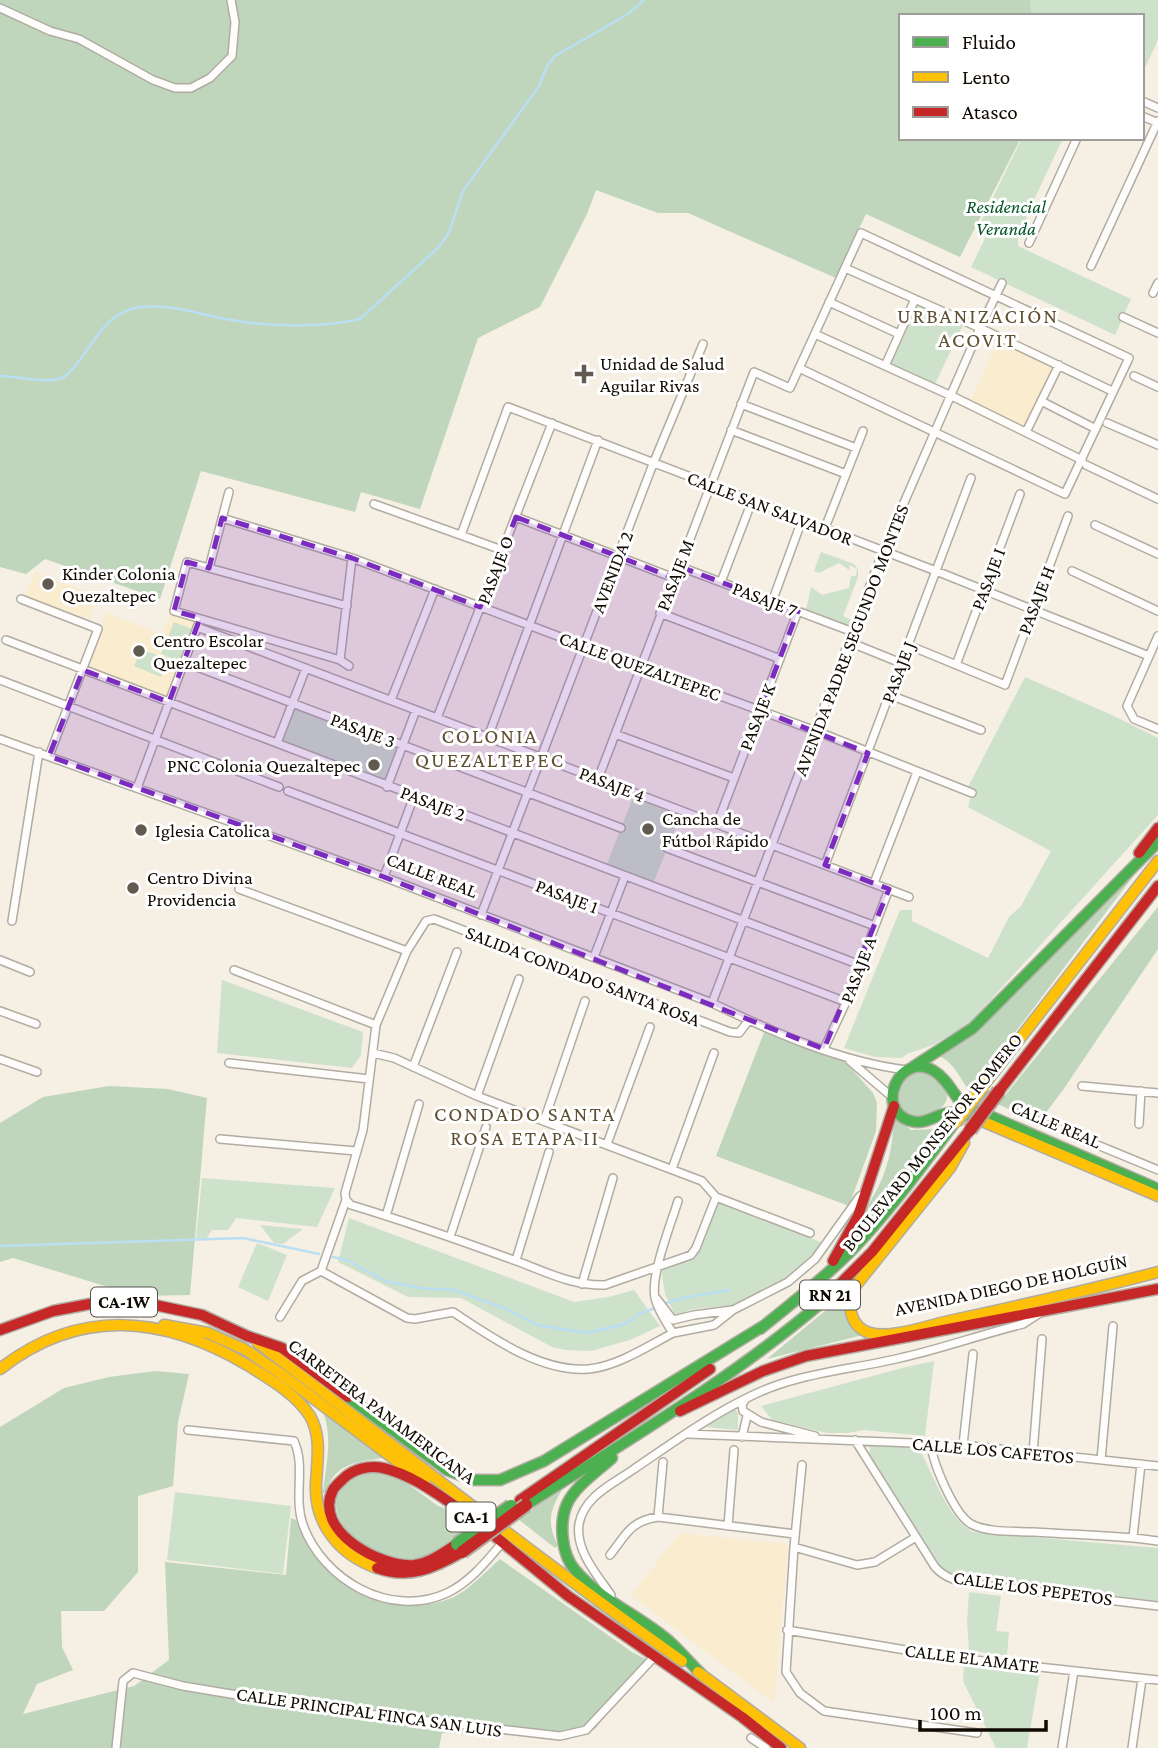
<svg xmlns="http://www.w3.org/2000/svg" width="1158" height="1748" viewBox="0 0 1158 1748" font-family="'Crimson Pro',serif">
  <rect width="100%" height="100%" fill="#f5efe4"/>
  <path fill="#faeccf" d="M998 339 1056 366 1025 430 970 403Z
    M35 572 98 596 90 619 25 596Z
    M106 613 162 634 171 614 197 621 167 700 86 668Z
    M680 1533 788 1544 774 1703 631 1595Z"/>
  <path fill="#cee2cb" d="M1030 0H1158V40L1142 74V16H1032Z
    M1022 138H1063L1026 217 1029 222 1026 230 1018 235V246L1131 299 1115 335 971 267 988 232 978 228Z
    M916 302 964 323 934 386 887 365Z
    M821 552 854 564 858 569V577L843 616 852 620 850 627 806 610 811 587 822 595 849 588 851 576H856L857 569 850 565 849 570 839 563 819 573 814 571Z
    M174 622 192 629 179 661 161 654Z
    M141 649 168 659 161 677 134 666Z
    M1025 677 1112 715 1158 738V815L969 1024 933 1045 907 1054 902 1058 875 1057 844 1048 900 910H912V921L988 958 1009 917 1021 906 1051 851 968 807 972 793 967 789Z
    M294 707 399 746 385 783 279 742Z
    M634 795 681 813 653 884 606 866Z
    M222 980 363 1032 361 1055 352 1068 217 1053Z
    M202 1178 335 1188 317 1227 236 1218 228 1230H212L206 1239 196 1238Z
    M717 1202 826 1244 788 1278 766 1290 749 1296 732 1305 694 1309 675 1315 665 1294 661 1270 696 1258Z
    M349 1218 574 1302 608 1297 634 1290 660 1326 630 1340 591 1351 566 1350 552 1347 461 1298 408 1297 338 1262Z
    M260 1225 303 1229 283 1244 274 1243Z
    M257 1243 287 1255 268 1301 238 1287Z
    M934 1361 925 1436 864 1430 848 1433H827L772 1420 761 1406 902 1368Z
    M735 1409 738 1413V1430L705 1427Z
    M874 1443 914 1445 919 1448C932 1472 948 1520 973 1532L1158 1548V1601L961 1577 943 1570 869 1455 870 1446Z
    M175 1492 291 1506 283 1574 167 1560Z
    M969 1592 1001 1596 996 1631 1009 1632 1007 1656 969 1650 967 1622Z
    M964 1663 1040 1672 1027 1748H996L963 1681Z"/>
  <path fill="#bfd6bd" d="M0 0H1030L1032 16H901V138H1021L960 257 866 214 836 278 688 213H658L596 190 587 214 540 307 478 338 420 509 361 492 355 512 201 471 160 599 45 559 26 574 0 567Z
    M1141 866 970 1092C961 1080 953 1060 938 1056Z
    M1158 907V949L1063 1090 1038 1123 998 1104Z
    M765 1030 843 1059 873 1093 877 1103 876 1131 849 1206 716 1156Z
    M914 1071H930C958 1098 950 1106 918 1120L902 1112C891 1094 897 1081 914 1071Z
    M109 1086 168 1089 207 1098 190 1295 138 1296 13 1258 0 1262V1123L43 1097Z
    M894 1116 911 1130 939 1129 888 1199 859 1233C861 1212 876 1195 883 1176 891 1156 893 1138 894 1116Z
    M843 1296C842 1317 851 1324 867 1334L767 1359Z
    M155 1371 189 1374 178 1422 173 1486 138 1496V1572L104 1611H61L62 1647 73 1670 37 1684 23 1714 134 1686 169 1660 165 1562 286 1575 291 1518 296 1520C319 1563 353 1604 406 1605 423 1605 438 1604 454 1597 470 1589 486 1571 500 1559L632 1652 647 1660 595 1729 566 1740 531 1736 442 1733 439 1748H0V1427L64 1388 109 1377Z
    M319 1404 387 1457C361 1462 335 1461 326 1492L323 1493C326 1463 335 1432 319 1404Z
    M374 1472 400 1478 438 1506 460 1514 475 1525C458 1537 439 1554 418 1558 362 1569 291 1491 374 1472Z
    M565 1485C551 1508 545 1520 558 1546L555 1548 518 1519Z"/>
  <g fill="none" stroke-linecap="round" stroke-linejoin="round">
    <path stroke="#badef2" stroke-width="2.5" d="M0 376C20 376 45 385 64 377 69 374 75 366 79 361 97 338 108 311 141 307 173 304 196 314 226 319 265 327 321 328 360 319L440 246 449 232 463 191 539 86 547 66 555 56 628 14 644 0
      M0 1246 243 1238 319 1254
      M333 1257 347 1260 385 1281 419 1288 454 1290 506 1309 538 1325 587 1333 625 1324 639 1314 658 1307
      M667 1303 683 1298 729 1290"/>
    <g stroke="#b1aca1" stroke-width="10">
      <path id="street" d="M0 8 50 31 79 39 153 80 175 88H191L210 78 232 56 235 22 231 0
        M1142 101 1158 108
        M1142 116 1158 123
        M1029 243 1077 138
        M1091 266 1158 121
        M845 268 980 328 1112 391
        M1153 293 1158 283
        M829 302 899 334
        M1123 317 1158 333
        M815 334 956 398 1082 460
        M885 366 915 299
        M1134 376 1158 387
        M1041 401 1096 429
        M741 404 856 448
        M1107 423 1158 445
        M731 430 846 474
        M1026 432 1059 365
        M1086 465 1158 499
        M374 504 502 550
        M516 517 674 578
        M222 518 352 558 584 646 816 731 972 793
        M1095 525 1158 554
        M825 528 863 431
        M461 535 508 407 936 571 1149 656
        M678 566 853 632
        M209 568 229 492
        M1072 571 1158 611
        M721 582 752 501
        M21 599 98 629 49 756
        M772 602 802 520
        M347 606 187 562 174 611 340 660 349 666
        M660 613 780 659
        M197 627 909 897
        M1158 636 1127 706 1134 719 1158 729
        M6 640 860 965
        M849 642 901 663
        M908 645 1005 685 1068 516
        M340 660 352 558
        M184 662 621 828
        M956 665 1020 494
        M0 680 279 787
        M890 695 981 730
        M391 700 435 589
        M437 718 552 423
        M615 734 734 778
        M488 737 598 440
        M0 739 384 877 712 1003C773 1032 838 1061 906 1070
        M277 743 306 668
        M598 779 754 372 790 388 861 233 1129 358 1065 494 799 368
        M387 787 416 710
        M137 788 198 625
        M288 791 846 1002
        M717 824 798 611
        M667 848 875 926
        M825 865 971 478
        M384 877 414 796
        M874 883 917 772
        M239 889 407 951
        M481 915 653 464 703 344
        M12 921 39 752
        M594 957 625 876
        M0 960 30 972
        M234 970 376 1025
        M712 1003 883 551 980 328 1002 283
        M0 1011 36 1024
        M824 1049 846 1002 889 889
        M373 1053 394 1058 477 1096 702 1181 716 1197 810 1233
        M0 1059 37 1072
        M850 1061 892 1097
        M229 1063 369 1079
        M413 1067 457 952
        M1082 1086 1158 1093
        M477 1096 519 979
        M544 1121 585 1001
        M1139 1124 1141 1091
        M1049 1125 1158 1170
        M220 1139 356 1151
        M607 1144 650 1027
        M672 1169 714 1053
        M346 1200 351 1205C404 1221 456 1239 508 1258 541 1269 569 1286 605 1285L691 1255 696 1248 716 1197
        M678 1201C671 1224 650 1276 655 1298 658 1311 666 1322 673 1333L714 1325 733 1310 788 1282 815 1259 860 1196
        M386 1216 419 1104
        M450 1237 486 1127
        M516 1260 549 1152
        M321 1271 407 1318 415 1319 453 1312C491 1337 541 1373 589 1369 618 1366 648 1346 673 1333
        M582 1284 613 1178
        M657 1299 673 1320 694 1315 732 1310
        M280 1317 302 1281 321 1271 346 1200 345 1193 363 1130 376 1025 407 951 426 921 434 919 730 1032 739 1033 749 1020
        M745 1400 742 1405 743 1411 761 1422 815 1436
        M188 1430 294 1441C306 1467 293 1497 303 1525 323 1580 390 1619 447 1593 470 1582 486 1562 502 1543
        M688 1434 963 1445 1158 1466
        M742 1437 747 1416
        M855 1440 935 1567C947 1580 959 1581 975 1584L1158 1606
        M931 1443C932 1462 954 1514 971 1524 988 1533 1015 1531 1034 1532 1076 1535 1117 1535 1158 1541
        M963 1445 973 1354
        M1033 1453 1042 1339
        M1101 1460 1113 1326
        M802 1465 794 1547 786 1672 800 1693 824 1711 977 1733
        M658 1517 663 1462
        M728 1526 734 1450
        M1133 1537 1141 1464
        M794 1547 857 1565 875 1562 916 1537
        M610 1555C626 1535 630 1521 658 1517L795 1534
        M611 1595C597 1575 575 1550 579 1524 584 1496 613 1484 634 1469 671 1444 709 1416 751 1396 797 1373 850 1370 900 1358 941 1349 982 1334 1023 1324L1040 1313
        M787 1630 947 1657 1158 1680
        M751 1738 766 1748
        M116 1748 123 1681 133 1673 183 1686 255 1698 368 1714 560 1736 586 1730 655 1656
        M1062 1748 1074 1671
        M1132 1748 1142 1679"/>
    </g>
    <g stroke="#b1aca1" stroke-width="13">
      <path id="fast" d="M913 1067 973 1028 1158 842
        M975 1118C967 1115 957 1112 948 1113 935 1115 925 1125 911 1121 873 1110 900 1050 934 1071 946 1078 953 1093 962 1104L1158 1189
        M760 1329C791 1304 822 1280 850 1252 889 1212 922 1166 955 1122
        M348 1397 447 1470 473 1480H500L544 1461 765 1325
        M612 1458C598 1471 575 1486 567 1504 559 1522 561 1554 575 1570 600 1600 640 1616 669 1641 681 1652 692 1665 703 1676
        M526 1505C626 1441 730 1380 821 1303"/>
    </g>
    <g stroke="#b1aca1" stroke-width="13">
      <path id="slow" d="M983 1086 1158 861
        M975 1118 1158 1196
        M964 1143 950 1168 853 1289C847 1306 850 1327 870 1333 891 1339 927 1326 949 1321 1019 1306 1089 1290 1158 1272
        M164 1325 208 1333 246 1350 281 1374 425 1482
        M258 1343C399 1449 538 1559 682 1661
        M0 1369C81 1306 165 1316 249 1366 270 1379 296 1394 310 1416 322 1437 317 1461 316 1484 314 1524 340 1555 377 1568
        M698 1672 800 1748"/>
    </g>
    <g stroke="#b1aca1" stroke-width="13">
      <path id="jam" d="M1139 853 1158 828
        M999 1091 1158 886
        M833 1261 858 1216 894 1106
        M821 1303 872 1252 970 1130
        M0 1330 53 1311 95 1303 150 1304 202 1315 247 1336 282 1348 348 1397
        M680 1411 763 1371 806 1356 1158 1289
        M520 1500 710 1369
        M463 1510 568 1596 742 1717 781 1748
        M457 1544C445 1552 430 1563 414 1565 381 1568 312 1531 333 1490 335 1486 340 1482 343 1479 353 1469 369 1465 383 1468 414 1475 441 1497 467 1514
        M377 1568C409 1580 434 1568 462 1552"/>
    </g>
    <use href="#street" stroke="#fefdfb" stroke-width="7"/>
    <use href="#fast" stroke="#4caf50" stroke-width="10"/>
    <use href="#slow" stroke="#ffc107" stroke-width="10"/>
    <use href="#jam" stroke="#c62828" stroke-width="10"/>
    <g stroke="#b1aca1" stroke-width="16" stroke-linecap="butt">
      <path id="fast-bridge" d="M457 1544 511 1506"/>
    </g>
    <g stroke="#b1aca1" stroke-width="16" stroke-linecap="butt">
      <path id="slow-bridge" d="M955 1122 983 1086"/>
    </g>
    <g stroke="#b1aca1" stroke-width="16" stroke-linecap="butt">
      <path id="jam-bridge" d="M970 1130 999 1091
        M462 1552 526 1505"/>
    </g>
    <use href="#fast-bridge" stroke="#4caf50" stroke-width="12"/>
    <use href="#slow-bridge" stroke="#ffc107" stroke-width="12"/>
    <use href="#jam-bridge" stroke="#c62828" stroke-width="12"/>
  </g>
  <path fill="#7b2cbf" fill-opacity="0.2" stroke="#7b2cbf" stroke-width="5" stroke-dasharray="14 9" stroke-linejoin="round" d="M516 517 674 578 678 566 798 611 760 710 868 753 825 865 889 889 824 1049 384 877 49 756 83 670 169 702 200 618 174 611 187 562 209 568 222 518 352 558 480 607Z"/>
  <g fill="#605a51" stroke="#fff" stroke-width="2.5">
    <path d="M580.5 363.5h7v7h7v7h-7v7h-7v-7h-7v-7h7z"/>
    <circle cx="48" cy="584" r="7"/>
    <circle cx="139" cy="651" r="7"/>
    <circle cx="374" cy="765" r="7"/>
    <circle cx="648" cy="829" r="7"/>
    <circle cx="141" cy="830" r="7"/>
    <circle cx="133" cy="888" r="7"/>
  </g>
  <g text-anchor="middle" dominant-baseline="central" stroke-width="6" stroke-linejoin="round" paint-order="stroke">
    <g fill="#fff" stroke="#58544e" stroke-width="2">
      <rect x="800" y="1280.5" width="60" height="29" rx="5"/>
      <rect x="91" y="1287.5" width="66" height="29" rx="5"/>
      <rect x="446.5" y="1502.5" width="49" height="29" rx="5"/>
    </g>
    <g font-size="18" font-weight="bold" fill="#100a02">
      <text x="830" y="1295">RN 21</text>
      <text x="124" y="1302">CA-1W</text>
      <text x="471" y="1517">CA-1</text>
    </g>
    <g font-size="19" font-style="italic" fill="#045427" stroke="#fff">
      <text x="1006" y="206">Residencial<tspan x="1006" dy="22">Veranda</tspan></text>
    </g>
    <g font-size="19" fill="#100a02" stroke="#fff" text-anchor="start">
      <text x="600" y="363">Unidad de Salud<tspan x="600" dy="22">Aguilar Rivas</tspan></text>
      <text x="62" y="573">Kinder Colonia<tspan x="62" dy="22">Quezaltepec</tspan></text>
      <text x="153" y="640">Centro Escolar<tspan x="153" dy="22">Quezaltepec</tspan></text>
      <text x="360" y="765" text-anchor="end">PNC Colonia Quezaltepec</text>
      <text x="662" y="818">Cancha de<tspan x="662" dy="22">Fútbol Rápido</tspan></text>
      <text x="155" y="830">Iglesia Catolica</text>
      <text x="147" y="877">Centro Divina<tspan x="147" dy="22">Providencia</tspan></text>
    </g>
    <g font-size="19" fill="#100a02" stroke="#fff">
      <text transform="translate(770 508) rotate(21)">CALLE SAN SALVADOR</text>
      <text transform="translate(495 570) rotate(-69)">PASAJE O</text>
      <text transform="translate(612 572) rotate(-69)">AVENIDA 2</text>
      <text transform="translate(675 575) rotate(-69)">PASAJE M</text>
      <text transform="translate(988 579) rotate(-69)">PASAJE I</text>
      <text transform="translate(765 599) rotate(21)">PASAJE 7</text>
      <text transform="translate(1036 600) rotate(-69)">PASAJE H</text>
      <text transform="translate(851 640) rotate(-69)">AVENIDA PADRE SEGUNDO MONTES</text>
      <text transform="translate(640 666) rotate(20)">CALLE QUEZALTEPEC</text>
      <text transform="translate(898 672) rotate(-69)">PASAJE J</text>
      <text transform="translate(757 717) rotate(-69)">PASAJE K</text>
      <text transform="translate(363 730) rotate(21)">PASAJE 3</text>
      <text transform="translate(612 784) rotate(21)">PASAJE 4</text>
      <text transform="translate(433 803) rotate(21)">PASAJE 2</text>
      <text transform="translate(432 875) rotate(21)">CALLE REAL</text>
      <text transform="translate(567 896) rotate(21)">PASAJE 1</text>
      <text transform="translate(858 970) rotate(-69)">PASAJE A</text>
      <text transform="translate(583 976) rotate(21)">SALIDA CONDADO SANTA ROSA</text>
      <text transform="translate(1056 1124) rotate(23)">CALLE REAL</text>
      <text transform="translate(932 1142) rotate(-51)">BOULEVARD MONSEÑOR ROMERO</text>
      <text transform="translate(1011 1285) rotate(-12)">AVENIDA DIEGO DE HOLGUÍN</text>
      <text transform="translate(382 1411) rotate(37)">CARRETERA PANAMERICANA</text>
      <text transform="translate(993 1450) rotate(5)">CALLE LOS CAFETOS</text>
      <text transform="translate(1033 1588) rotate(8)">CALLE LOS PEPETOS</text>
      <text transform="translate(972 1658) rotate(7)">CALLE EL AMATE</text>
      <text transform="translate(369 1712) rotate(8)">CALLE PRINCIPAL FINCA SAN LUIS</text>
    </g>
    <g font-size="21" letter-spacing="2" fill="#5f5031" stroke="#fff">
      <text x="978" y="316">URBANIZACIÓN<tspan x="978" dy="24">ACOVIT</tspan></text>
      <text x="490" y="736">COLONIA<tspan x="490" dy="24">QUEZALTEPEC</tspan></text>
      <text x="525" y="1114">CONDADO SANTA<tspan x="525" dy="24">ROSA ETAPA II</tspan></text>
    </g>
  </g>
  <rect x="899" y="14" width="245" height="126" fill="#ffffff" stroke="#9f9d9a" stroke-width="2"/>
  <rect x="913" y="37" width="35" height="10" fill="#4caf50" stroke="#9f9d9a" stroke-width="2"/>
  <text x="962" y="49" font-size="21" fill="#100a02">Fluido</text>
  <rect x="913" y="72" width="35" height="10" fill="#ffc107" stroke="#9f9d9a" stroke-width="2"/>
  <text x="962" y="84" font-size="21" fill="#100a02">Lento</text>
  <rect x="913" y="107" width="35" height="10" fill="#c62828" stroke="#9f9d9a" stroke-width="2"/>
  <text x="962" y="119" font-size="21" fill="#100a02">Atasco</text>
  <path d="M920 1720v10h126v-10" fill="none" stroke="#100a02" stroke-width="3.5"/>
  <text x="930" y="1720" font-size="21" fill="#100a02" stroke="#ffffff" stroke-width="5" paint-order="stroke">100 m</text>
</svg>
